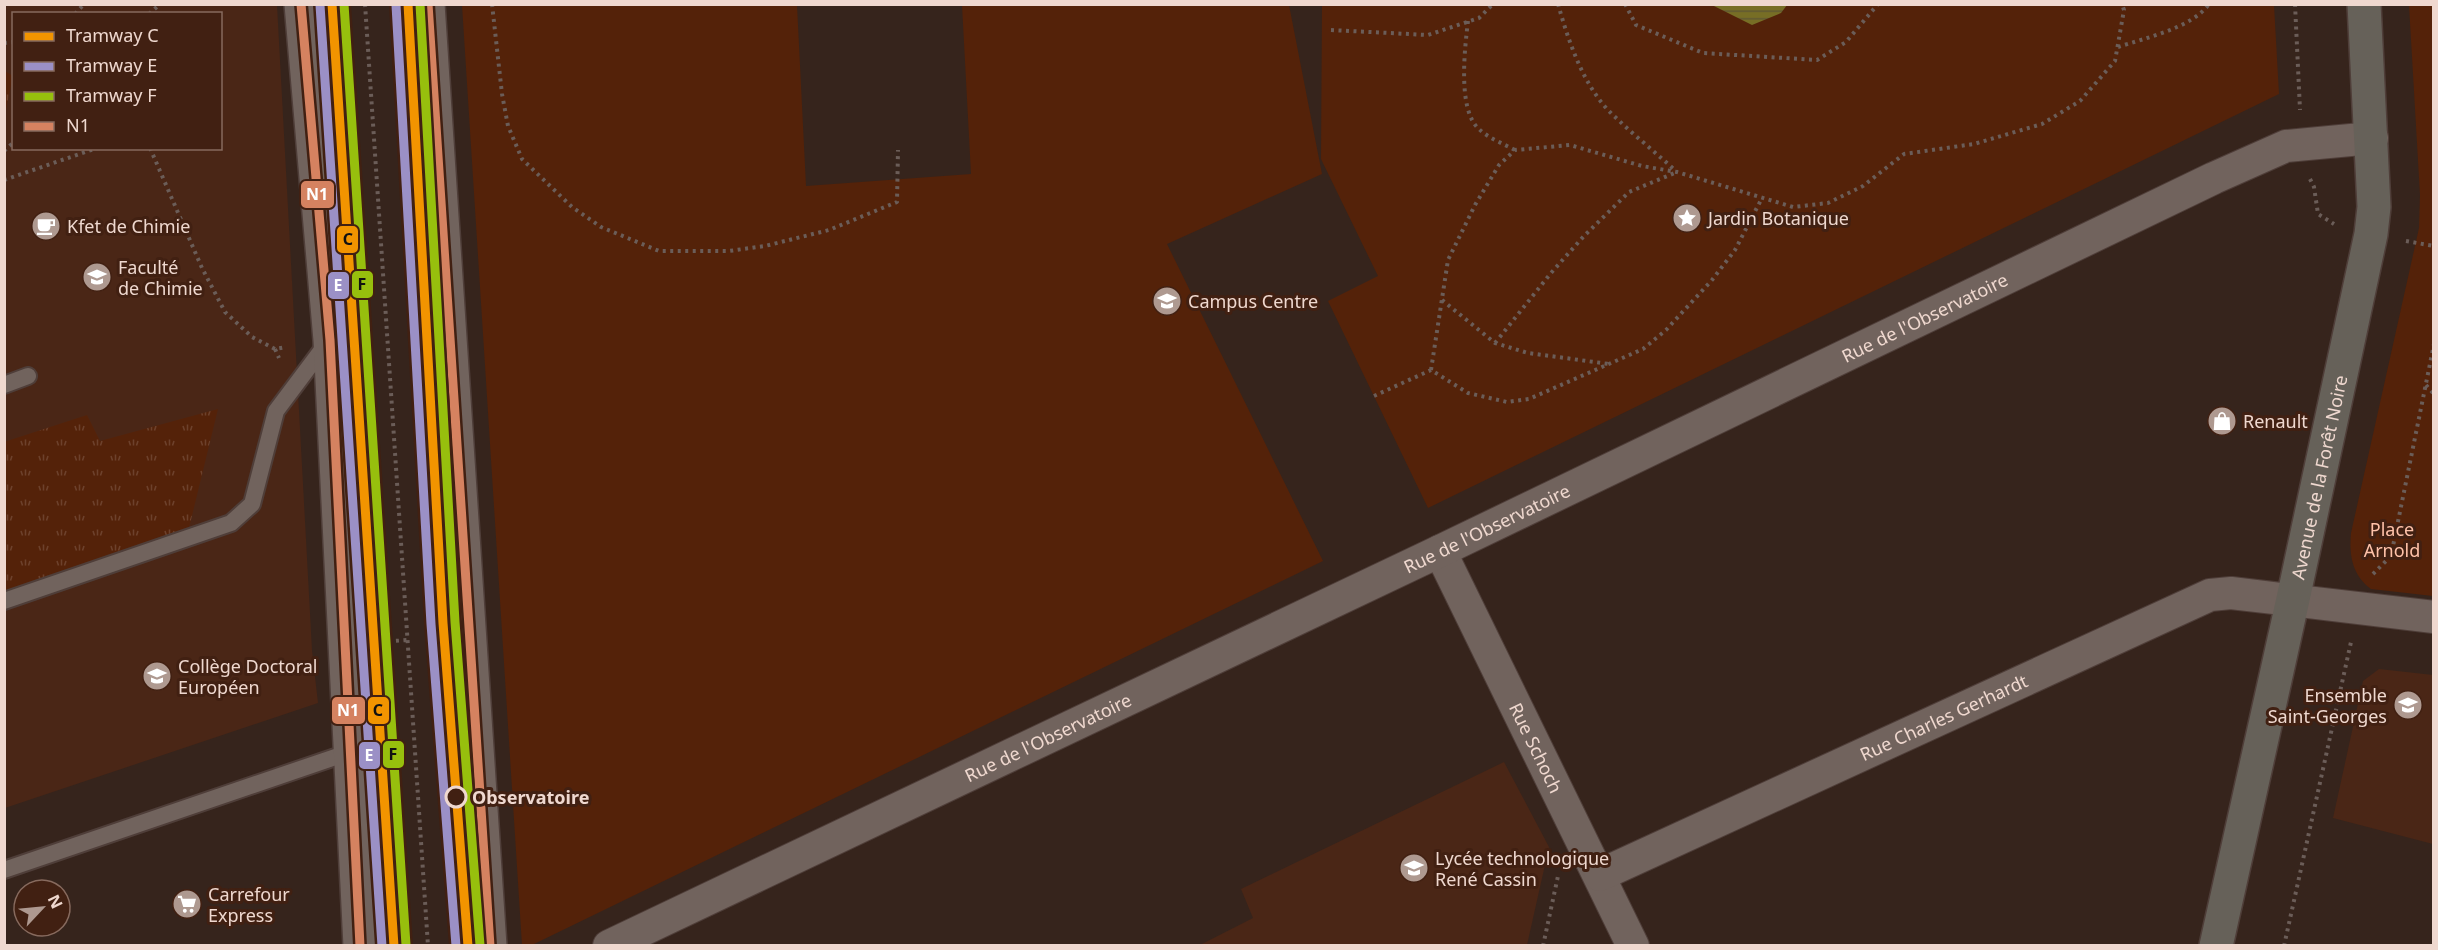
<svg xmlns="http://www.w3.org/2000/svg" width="2438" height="950" viewBox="0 0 2438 950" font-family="'Noto Sans',sans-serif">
  <defs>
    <pattern id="grass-tufts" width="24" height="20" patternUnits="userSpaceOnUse" patternTransform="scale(1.5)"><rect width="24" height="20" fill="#542209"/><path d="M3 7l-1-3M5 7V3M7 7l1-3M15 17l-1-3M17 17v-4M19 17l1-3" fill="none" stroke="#6d412c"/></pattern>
    <pattern id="water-rules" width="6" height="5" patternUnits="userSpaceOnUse" patternTransform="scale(1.5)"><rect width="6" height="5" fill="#776e25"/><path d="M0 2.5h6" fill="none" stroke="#605832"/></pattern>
  </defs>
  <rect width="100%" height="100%" fill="#36241c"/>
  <path fill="#4a2616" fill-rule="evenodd" d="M4 5H277L312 650 318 703 5 808ZM14 14H220V148H14Z
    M2379 669 2433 675V844L2333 818 2363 681Z
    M1504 762 1549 847 1527 945H1200L1253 918 1241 889Z"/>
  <path fill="url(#grass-tufts)" d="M5 71 13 76 5 114Z
    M218 409 189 528 5 593 4 442 87 415 100 441Z"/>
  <path fill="#542209" d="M462 5H797L806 186 971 174 962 5H1289L1322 174 1167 244 1323 561 532 945H522Z
    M1322 5H2274L2279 94 1428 508 1328 301 1378 276 1321 159Z
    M2409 5H2434L2433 596 2371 589C2352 575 2349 555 2351 533L2419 228 2420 195Z"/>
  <path fill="url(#water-rules)" d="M1712 5H1787L1781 13 1752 25Z"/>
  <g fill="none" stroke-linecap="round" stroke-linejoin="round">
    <g stroke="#4f3e39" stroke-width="20">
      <path id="lane" d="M4 385 28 376
        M4 601 231 523 252 504 276 411 327 343
        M4 870 350 752"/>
    </g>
    <g stroke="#4f3e39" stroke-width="34">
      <g id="street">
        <path id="s1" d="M1440 551 1633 946"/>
        <path id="s2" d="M1600 875 2210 595 2231 593 2434 617"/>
        <path id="s3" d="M609 946 1440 551 2214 178 2286 146 2372 138"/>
      </g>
    </g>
    <g stroke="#4f3e39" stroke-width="36">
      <path id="secondary" d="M301 4 330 340 360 946
        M428 4 490 946"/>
    </g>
    <g stroke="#4f3e39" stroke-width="36">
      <g id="primary">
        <path id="s4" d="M2216 946 2293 599 2371 234 2374 207 2364 4"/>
      </g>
    </g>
    <path stroke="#6b5d58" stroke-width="4" stroke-dasharray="3 4.5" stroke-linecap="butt" d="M365 4 428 946
      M492 4 502 94 508 126 522 159 572 207 601 227 659 251H729L765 246 829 230 897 202 898 150
      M1558 4C1569 43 1584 88 1614 116 1634 135 1656 153 1677 172
      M1625 4 1636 25 1703 53 1817 60 1846 42 1878 4
      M2295 4 2300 110
      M75 14 84 4
      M149 14 160 4
      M1468 21C1465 47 1457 110 1479 129 1488 138 1504 144 1515 150
      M1331 30 1428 35 1479 18 1493 4
      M4 43 14 42
      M2118 47C2145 38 2192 28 2209 4
      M150 148 202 268 225 312 252 337 275 349 286 347
      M4 151 14 142
      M2310 179 2314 187 2318 214 2334 224
      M4 180 97 148
      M2406 241 2434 246
      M1442 300 1495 343 1528 353 1609 364
      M1495 343 1551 273 1584 236 1629 192 1677 172
      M275 349 279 358
      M1431 370 1448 260 1475 205 1499 165 1515 150 1570 145 1642 166 1677 172 1793 207 1828 203 1863 186 1904 154 1974 144 2042 124 2080 101 2115 61 2124 10 2122 4
      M2426 385 2434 394
      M1374 396 1431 370 1468 393 1507 402 1529 399 1643 349 1666 330 1712 280 1735 250 1762 198
      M2373 574 2391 556 2434 344
      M381 642 407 640
      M1543 946 1558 876
      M2284 946 2351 642"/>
    <use href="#lane" stroke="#71635d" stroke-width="16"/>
    <use href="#street" stroke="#71635d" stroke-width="32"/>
    <use href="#secondary" stroke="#71635d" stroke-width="33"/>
    <use href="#primary" stroke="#666159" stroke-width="33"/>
    <g stroke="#412012" stroke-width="14">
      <path id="bus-1" d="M301 4 330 340 360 946
        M428 4 490 946"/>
    </g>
    <use href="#bus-1" stroke="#d58260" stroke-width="9"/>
    <g stroke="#412012" stroke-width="14">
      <path id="tram-1" d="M332 4 394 946
        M408 4 443 623 468 946"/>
    </g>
    <g stroke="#412012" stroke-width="14">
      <path id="tram-2" d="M320 5 382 946
        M396 5 431 624 456 946"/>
    </g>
    <g stroke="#412012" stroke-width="14">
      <path id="tram-3" d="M344 4 406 945
        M420 4 455 622 480 945"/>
    </g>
    <use href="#tram-1" stroke="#f29400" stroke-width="9"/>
    <use href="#tram-2" stroke="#9b90c6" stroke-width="9"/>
    <use href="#tram-3" stroke="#97bf0d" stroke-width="9"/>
  </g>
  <defs>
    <g id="sight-disc" transform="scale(1.5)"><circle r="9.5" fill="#ae9990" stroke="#412012"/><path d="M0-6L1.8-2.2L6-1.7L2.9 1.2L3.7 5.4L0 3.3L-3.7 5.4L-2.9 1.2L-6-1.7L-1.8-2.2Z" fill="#fff"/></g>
    <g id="cafe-disc" transform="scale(1.5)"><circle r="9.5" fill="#ae9990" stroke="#412012"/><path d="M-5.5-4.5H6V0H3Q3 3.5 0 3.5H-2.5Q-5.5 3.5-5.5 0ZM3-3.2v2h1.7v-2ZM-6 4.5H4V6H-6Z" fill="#fff"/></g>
    <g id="university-disc" transform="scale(1.5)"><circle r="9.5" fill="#ae9990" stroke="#412012"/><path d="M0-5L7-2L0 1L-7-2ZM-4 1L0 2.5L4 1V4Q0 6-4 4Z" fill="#fff"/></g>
    <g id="shop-disc" transform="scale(1.5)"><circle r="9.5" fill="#ae9990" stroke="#412012"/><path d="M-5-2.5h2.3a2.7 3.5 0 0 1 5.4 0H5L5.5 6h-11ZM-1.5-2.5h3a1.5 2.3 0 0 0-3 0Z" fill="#fff"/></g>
    <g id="school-disc" transform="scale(1.5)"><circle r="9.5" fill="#ae9990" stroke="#412012"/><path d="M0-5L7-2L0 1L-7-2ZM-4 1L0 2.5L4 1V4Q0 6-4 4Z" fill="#fff"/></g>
    <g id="supermarket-disc" transform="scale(1.5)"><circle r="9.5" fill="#ae9990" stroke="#412012"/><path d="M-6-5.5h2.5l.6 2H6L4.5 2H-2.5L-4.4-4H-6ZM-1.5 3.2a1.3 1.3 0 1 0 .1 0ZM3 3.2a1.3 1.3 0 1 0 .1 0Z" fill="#fff"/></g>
  </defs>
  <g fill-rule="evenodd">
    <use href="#sight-disc" x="1687" y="218"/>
    <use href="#cafe-disc" x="46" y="226"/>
    <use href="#university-disc" x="97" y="277"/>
    <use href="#university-disc" x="1167" y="301"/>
    <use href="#shop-disc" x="2222" y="421"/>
    <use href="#university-disc" x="157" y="676"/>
    <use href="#university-disc" x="2408" y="705"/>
    <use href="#school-disc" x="1414" y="868"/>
    <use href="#supermarket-disc" x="187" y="904"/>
  </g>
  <circle fill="#412012" stroke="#efd8cf" stroke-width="3" cx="456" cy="797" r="10"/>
  <g text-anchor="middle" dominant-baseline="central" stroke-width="6" stroke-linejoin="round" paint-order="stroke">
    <g font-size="18" fill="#efd8cf" stroke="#412012" text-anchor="start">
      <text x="1708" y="218">Jardin Botanique</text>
      <text x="67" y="226">Kfet de Chimie</text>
      <text x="118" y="267">Faculté<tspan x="118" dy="21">de Chimie</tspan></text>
      <text x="1188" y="301">Campus Centre</text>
      <text x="2243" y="421">Renault</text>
      <text x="178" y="666">Collège Doctoral<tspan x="178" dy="21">Européen</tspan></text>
      <text x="2387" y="695" text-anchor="end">Ensemble<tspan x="2387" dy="21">Saint-Georges</tspan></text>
      <text x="1435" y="858">Lycée technologique<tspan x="1435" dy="21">René Cassin</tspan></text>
      <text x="208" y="894">Carrefour<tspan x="208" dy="21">Express</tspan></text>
    </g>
    <g font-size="18" fill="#efd8cf" stroke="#412012">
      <text stroke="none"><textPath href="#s3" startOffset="1458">Rue de l'Observatoire</textPath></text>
      <text stroke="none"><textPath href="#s4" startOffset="480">Avenue de la Forêt Noire</textPath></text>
      <text stroke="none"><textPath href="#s3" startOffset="972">Rue de l'Observatoire</textPath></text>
      <text stroke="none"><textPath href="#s2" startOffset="378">Rue Charles Gerhardt</textPath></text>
      <text stroke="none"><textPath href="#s3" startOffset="486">Rue de l'Observatoire</textPath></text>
      <text stroke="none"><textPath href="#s1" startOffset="219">Rue Schoch</textPath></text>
    </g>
    <g font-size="18" fill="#ffc2a9" stroke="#412012">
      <text x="2392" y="529">Place<tspan x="2392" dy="21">Arnold</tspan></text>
    </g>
    <g font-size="18" font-weight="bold" fill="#efd8cf" stroke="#412012" text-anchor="start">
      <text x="472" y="797">Observatoire</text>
    </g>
  </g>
  <g stroke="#412012" stroke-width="2">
    <rect x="300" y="180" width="35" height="29" rx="6" fill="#d58260"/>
    <rect x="336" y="225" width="23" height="29" rx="6" fill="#f29400"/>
    <rect x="351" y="270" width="23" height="29" rx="6" fill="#97bf0d"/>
    <rect x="327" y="271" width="23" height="29" rx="6" fill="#9b90c6"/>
    <rect x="331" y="696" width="35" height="29" rx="6" fill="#d58260"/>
    <rect x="367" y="696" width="23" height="29" rx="6" fill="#f29400"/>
    <rect x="382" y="740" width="23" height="29" rx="6" fill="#97bf0d"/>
    <rect x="358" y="741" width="23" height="29" rx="6" fill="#9b90c6"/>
  </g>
  <g font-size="16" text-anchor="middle" font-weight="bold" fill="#fff">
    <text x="317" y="200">N1</text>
    <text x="338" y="291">E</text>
    <text x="348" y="716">N1</text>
    <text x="369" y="761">E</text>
  </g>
  <g font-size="16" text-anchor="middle" font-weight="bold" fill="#111">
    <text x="348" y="245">C</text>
    <text x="362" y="290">F</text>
    <text x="378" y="716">C</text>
    <text x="393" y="760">F</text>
  </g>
  <rect width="2438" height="950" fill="none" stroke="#efd8cf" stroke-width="12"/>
  <rect x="12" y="12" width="210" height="138" fill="#412012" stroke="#876a5e" stroke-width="1.5"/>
  <rect x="24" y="32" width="30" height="9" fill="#f29400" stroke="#876a5e" stroke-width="1.5"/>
  <text x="66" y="42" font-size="18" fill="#efd8cf">Tramway C</text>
  <rect x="24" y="62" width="30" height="9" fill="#9b90c6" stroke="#876a5e" stroke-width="1.5"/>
  <text x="66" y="72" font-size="18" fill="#efd8cf">Tramway E</text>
  <rect x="24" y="92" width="30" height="9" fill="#97bf0d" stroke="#876a5e" stroke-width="1.5"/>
  <text x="66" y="102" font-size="18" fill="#efd8cf">Tramway F</text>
  <rect x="24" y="122" width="30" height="9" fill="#d58260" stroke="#876a5e" stroke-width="1.5"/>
  <text x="66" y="132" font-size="18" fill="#efd8cf">N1</text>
  <g transform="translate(42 908) rotate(64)"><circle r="28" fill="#412012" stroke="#876a5e" stroke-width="1.5"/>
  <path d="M0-4.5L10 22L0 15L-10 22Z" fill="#ae9990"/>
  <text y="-9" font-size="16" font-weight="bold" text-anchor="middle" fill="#efd8cf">N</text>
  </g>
</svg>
